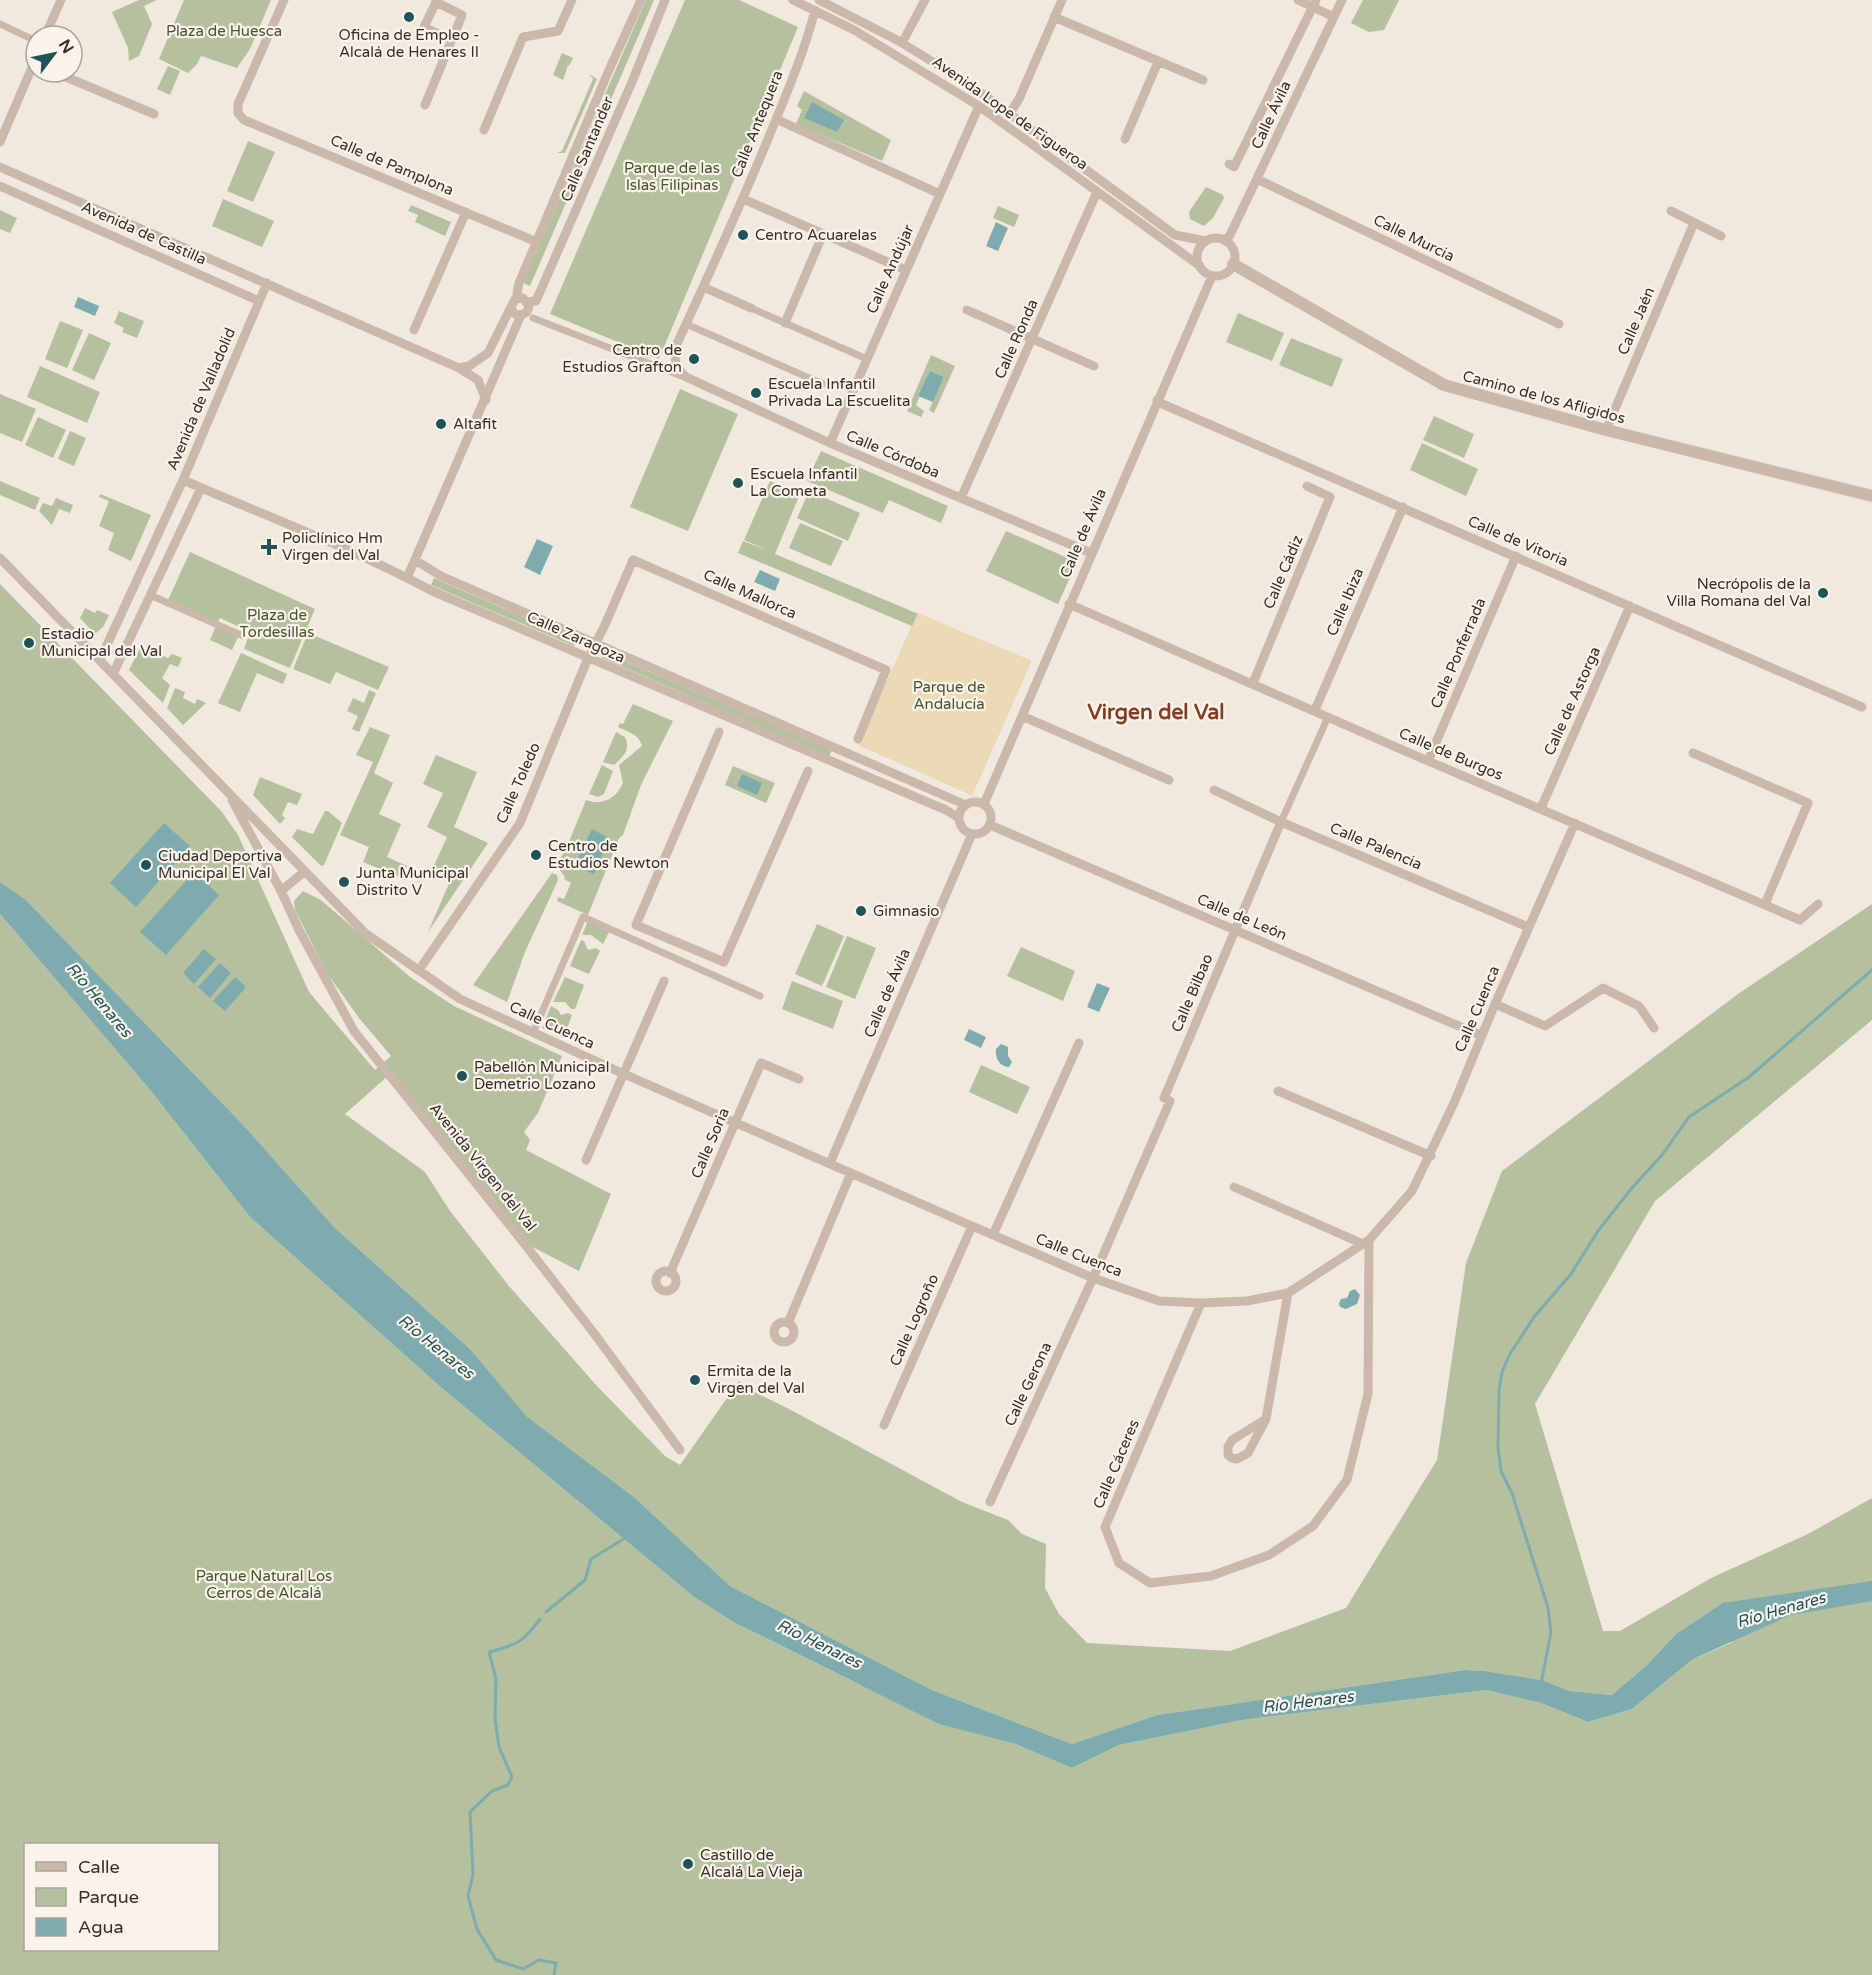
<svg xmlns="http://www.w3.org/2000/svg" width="1872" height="1975" viewBox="0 0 1872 1975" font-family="'Varela Round',sans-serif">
  <rect width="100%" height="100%" fill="#f2e9de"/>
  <path fill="#b4c09e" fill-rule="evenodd" d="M139 0H157L144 6 152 24 139 56 129 61 128 48 112 12Z
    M184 0H271L250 49 237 68 201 56 197 64 188 73 159 59Z
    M646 0H654L530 286 523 283Z
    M685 0H739L798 27 659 359 550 314Z
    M1363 0H1399L1384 30 1369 32 1351 23Z
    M562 53 573 58 569 66 568 65 563 80 553 75Z
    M168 66 180 71 170 95 157 89Z
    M589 74 597 79 565 153H557L562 151 593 79Z
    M804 91 891 140 882 161 796 124 802 110 797 106Z
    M248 141 275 152 253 202 227 191Z
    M1206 187 1223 195 1224 198 1213 218 1204 226 1190 219 1189 212Z
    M223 199 274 221 262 247 212 226Z
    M411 205 451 222 445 236 415 222 418 215 408 211Z
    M998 206 1019 215 1014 227 993 218Z
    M0 210 17 218 10 233 0 229Z
    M119 311 144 321 137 338 122 332 124 328 114 323Z
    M1238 313 1284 333 1272 361 1226 342Z
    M60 321 83 330 67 368 45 359Z
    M89 333 111 343 94 380 72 370Z
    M1291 338 1343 359 1332 387 1279 365Z
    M931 355 955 366 934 413 929 410 944 377 930 371 916 405 924 411 921 417 907 411Z
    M40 366 100 392 87 423 27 397Z
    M680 389 738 414 688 531 630 507Z
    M0 394 36 409 22 442 0 433Z
    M1434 416 1474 434 1464 458 1423 440Z
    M38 417 66 430 53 458 25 445Z
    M70 431 86 438 74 466 58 459Z
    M1422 443 1478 469 1466 496 1410 470Z
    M821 451 948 506 941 523 889 500 883 513 807 481Z
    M0 481 40 498 35 510 0 495Z
    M770 481 800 494 775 554 1031 661 972 795 859 745 912 626 738 553 743 541 767 550 744 540Z
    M809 491 860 513 848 541 797 518Z
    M100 494 151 515 131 561 108 550 114 533 99 526 109 501 99 497Z
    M56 498 73 505 70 513 59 509 52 525 39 511 43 503 52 506Z
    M800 523 843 541 831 566 789 548Z
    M1006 531 1077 562 1058 604 986 571Z
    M190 552 315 609 290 668 244 649 250 632 220 618 217 623 167 602Z
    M434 578 576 640 574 646 431 585Z
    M0 584 222 812 238 835 309 992 375 1070 391 1056 359 1018 327 973 295 910 294 901 303 891 321 900 410 977 454 1006 562 1056 538 1113 524 1132 530 1140 526 1150 611 1194 579 1271 523 1242 389 1075 345 1114 425 1172 450 1211 509 1286 596 1385 665 1456 680 1465 739 1381 748 1389 791 1410 962 1502 1008 1520 1022 1534 1046 1544 1045 1588 1059 1614 1087 1643 1230 1651 1346 1608 1437 1460 1466 1263 1502 1171 1738 994 1872 904V1020L1655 1201 1535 1404 1603 1631H1620L1711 1578 1808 1534 1872 1498V1975H0V914L151 1091 250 1217 443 1389 694 1597 735 1623 858 1684 1013 1743 1072 1768 1119 1745 1242 1720 1486 1690 1541 1703 1588 1722 1632 1709 1693 1659 1733 1642 1675 1635 1647 1665 1612 1695 1570 1691 1542 1680 1485 1671 1465 1670 1157 1715 1072 1744 932 1690 730 1586 634 1497 526 1417 470 1349 334 1227 247 1129 25 899 0 882ZM26 1844H218V1950H26Z
    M85 608 95 613 97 610 109 615 103 627 95 634 80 618Z
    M216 626 238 637 232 650 210 640Z
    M308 633 389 667 378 690 336 672 330 684 293 669Z
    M141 646 168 658 172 654 182 658 178 667 170 664 162 678 170 685 163 703 129 670Z
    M603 652 832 750 829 756 602 658 600 653Z
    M241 653 287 674 283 684 257 673 240 712 218 703Z
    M175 688 185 692 183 698 195 704 197 699 206 703 183 725 167 708Z
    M369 690 376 693 359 732 352 729 358 716 347 711 353 698 364 703Z
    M633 704 673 721 641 785 623 835 619 838 588 915 557 901 558 897 564 899 571 883 564 879 565 877 556 865 566 849 586 800C602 806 616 799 623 783L619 765 642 746C639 734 628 732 618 727L620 723 623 724Z
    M370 727 390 735 374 773 393 783 379 814 401 824 387 857 407 866 402 878 363 862 369 847 340 835 373 762 356 755Z
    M616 732 625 737C631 751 623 756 614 765L603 762Z
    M436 755 477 772 454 827 488 843 428 932 451 879 432 870 447 837 427 827 443 793 423 784Z
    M602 765 613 771 604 794 598 797 589 794Z
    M733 766 775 783 766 803 725 785Z
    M260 777 302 794 297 805 288 802 282 815 285 818 280 824 253 795Z
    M325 811H328L342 823 324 865 321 866 292 837 297 829 313 834Z
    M552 873 557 875 558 880 525 952 507 1002 473 985Z
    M588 921 610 930 603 944 591 935H582Z
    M817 924 844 936 822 986 795 974Z
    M847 936 876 948 855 999 826 987Z
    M581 940 584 941 588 950 596 948 600 951 589 974 570 966Z
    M1021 947 1075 971 1063 1001 1007 976Z
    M565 977 584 985 575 1009H571L565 1002H553Z
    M792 981 843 1001 833 1029 782 1009Z
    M551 1006 558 1010 561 1015 568 1013 572 1015 564 1037 542 1028Z
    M981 1065 1030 1087 1017 1114 969 1092Z"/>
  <path fill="#ecdab6" d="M918 613 1031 661 972 795 859 745Z"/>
  <path fill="#7eabae" d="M812 102 844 120 837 132 804 118Z
    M996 222 1008 228 998 251 986 246Z
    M78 297 99 306 95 316 74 307Z
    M930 371 944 377 933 402 918 396Z
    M537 539 553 546 540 575 524 567Z
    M760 570 780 579 775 591 754 582Z
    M742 774 762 783 757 795 737 786Z
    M164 823 190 846 136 907 110 883Z
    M592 829 609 838 594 874 574 866Z
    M194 872 219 895 166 955 140 932Z
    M0 882 25 899 247 1129 334 1227 470 1349 527 1417 634 1497 730 1586 932 1690 1072 1744 1157 1715 1465 1670 1485 1671 1542 1680 1570 1691 1612 1695 1647 1665 1675 1635 1723 1603 1872 1581V1601L1791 1615 1693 1659 1632 1709 1588 1722 1541 1703 1486 1690 1242 1720 1119 1745 1072 1768 1013 1743 939 1724 735 1623 694 1597 443 1389 250 1217 151 1091 0 914Z
    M204 949 216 959 194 984 183 973Z
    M220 963 231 973 210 998 198 987Z
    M235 977 246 987 225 1011 213 1001Z
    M1097 983 1110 988 1099 1012 1087 1007Z
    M969 1029 986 1037 981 1048 964 1040Z
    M1001 1044 1008 1047V1056L1012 1062 1009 1067C999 1066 995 1058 996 1049Z
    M1355 1289 1360 1295 1357 1304 1346 1309 1340 1307 1339 1303 1341 1299 1347 1298 1350 1291Z"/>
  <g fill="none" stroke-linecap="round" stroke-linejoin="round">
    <path stroke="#7eabae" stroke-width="3" d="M546 1612 585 1580 591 1559 625 1538
      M540 1619C523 1642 517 1645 489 1652L496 1679 495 1718 499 1747 512 1777 508 1785 492 1791 470 1812 473 1875 468 1896 477 1929 496 1960 523 1969 539 1960 556 1963 554 1975
      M1541 1684 1551 1632 1548 1608 1512 1493 1501 1471 1498 1448 1499 1391 1502 1372 1510 1354 1534 1317 1571 1274 1598 1231 1631 1189 1662 1155 1689 1117 1749 1077 1872 970"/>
    <path stroke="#cab9aa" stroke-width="7" d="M0 24 36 41
      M751 308 867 359
      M533 318 684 377
      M686 324 823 384
      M150 595 243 636
      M1281 822 1328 717
      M533 1033 583 917 760 996"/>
    <path stroke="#cab9aa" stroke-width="9" d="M284 0 238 104V113L244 120 537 242
      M793 0 854 30 979 106 1200 266
      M819 0 897 40 969 84 1175 235 1206 241
      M1298 0 1334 17
      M436 2 424 27 451 40
      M815 10C804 54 785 97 768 139 739 209 707 279 675 348L676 367 686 377 830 443 1091 553
      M1054 17 1203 80
      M45 36 61 0
      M902 43 925 0
      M54 72 154 114
      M425 105 462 15 436 2V0
      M1010 113 1019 99 1062 0
      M776 119 940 194
      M484 130 523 37 558 31 572 0
      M1125 139 1158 62
      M0 142 36 58
      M1229 164 1234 167 1316 0
      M0 167 459 368 478 380 486 400
      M1257 179 1559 324
      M0 186 259 301
      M743 199 906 270
      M1671 211 1721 236
      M1197 257a19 19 0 1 1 38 0a19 19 0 1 1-38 0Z
      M1225 241 1230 235 1342 0
      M703 287 751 308
      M519 297 517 293 519 283 609 70 641 0
      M528 302 536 301 632 82 665 0
      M967 310 1094 366
      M785 323 823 234
      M414 330 466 212
      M459 368 469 366 488 353 515 299 523 298 529 306 527 312 521 315 515 314 511 309
      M1157 400 1160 403 1862 707
      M1606 430 1694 223
      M830 443 979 106
      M183 480C266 516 352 548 432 591L946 810 959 818
      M961 498 1097 192
      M0 558 365 933 460 999 624 1074 972 1226 1093 1278 1159 1301 1201 1303 1247 1301 1288 1293 1369 1240 1412 1191 1454 1103 1495 1004 1575 823
      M415 560 441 576 966 805
      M407 578 521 315
      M1069 604 1428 761 1800 920 1818 904
      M100 660 183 480 267 283
      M113 674 201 488
      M1253 683 1330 497 1307 486
      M1315 710 1403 507
      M1022 716 1169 780
      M719 732 636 925 724 962 808 771
      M1693 753 1808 803 1765 904
      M1428 761 1516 556
      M1214 790 1281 822 1528 927
      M232 800 281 891 299 930 354 1031 523 1242 593 1332 680 1450
      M959 818a16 16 0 1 1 32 0a16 16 0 1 1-32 0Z
      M984 804 1212 276
      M1541 808 1630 606
      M990 825 1482 1036
      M281 891 305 871
      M419 970 520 823 588 658 604 627 633 560 886 670 858 739
      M1495 1004 1545 1026 1603 988 1639 1006 1654 1028
      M1278 1091 1431 1156
      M586 1160 664 981
      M830 1163 972 834
      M1234 1187 1363 1244
      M993 1235 1079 1043
      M656 1281a10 10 0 1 1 20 0a10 10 0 1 1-20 0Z
      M670 1273 761 1063 799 1079
      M1201 1303 1105 1527 1119 1563 1150 1583 1211 1576 1269 1555 1313 1526 1347 1480 1368 1394 1369 1240
      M774 1332a10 10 0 1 1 20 0a10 10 0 1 1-20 0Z
      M788 1323 851 1173
      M1266 1419 1232 1440 1228 1447V1455L1232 1458 1237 1459 1248 1453 1266 1419 1288 1293
      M884 1425 972 1226
      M990 1502 1093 1278 1170 1101 1164 1098 1281 822"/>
    <path stroke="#cab9aa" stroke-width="12" d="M1233 264 1444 385 1606 430 1872 496"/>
  </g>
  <g fill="#205358" stroke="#f9f3ea" stroke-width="2">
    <circle cx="409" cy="17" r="6"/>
    <circle cx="743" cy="235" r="6"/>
    <circle cx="694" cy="359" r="6"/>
    <circle cx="756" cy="393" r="6"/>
    <circle cx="441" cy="424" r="6"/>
    <circle cx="738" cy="483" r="6"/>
    <path d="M266 538h6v6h6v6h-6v6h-6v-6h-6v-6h6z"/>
    <circle cx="1823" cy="593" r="6"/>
    <circle cx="29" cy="643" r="6"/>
    <circle cx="536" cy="855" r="6"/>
    <circle cx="146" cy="865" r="6"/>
    <circle cx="344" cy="882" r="6"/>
    <circle cx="861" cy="911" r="6"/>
    <circle cx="462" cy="1076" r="6"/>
    <circle cx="695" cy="1380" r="6"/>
    <circle cx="688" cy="1864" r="6"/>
  </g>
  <g text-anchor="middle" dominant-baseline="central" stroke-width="4.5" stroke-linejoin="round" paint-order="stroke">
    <g font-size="15" fill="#46552e" stroke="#f9f3ea">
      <text x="224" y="31">Plaza de Huesca</text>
      <text x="672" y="168">Parque de las<tspan x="672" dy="17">Islas Filipinas</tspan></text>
      <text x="277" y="615">Plaza de<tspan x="277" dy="17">Tordesillas</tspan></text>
      <text x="949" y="687">Parque de<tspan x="949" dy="17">Andalucía</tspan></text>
      <text x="264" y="1576">Parque Natural Los<tspan x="264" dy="17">Cerros de Alcalá</tspan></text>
    </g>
    <g font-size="15" fill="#372e29" stroke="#f9f3ea" text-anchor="start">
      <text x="409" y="35" text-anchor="middle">Oficina de Empleo -<tspan x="409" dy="17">Alcalá de Henares II</tspan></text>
      <text x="755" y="235">Centro Acuarelas</text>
      <text x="682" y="350" text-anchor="end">Centro de<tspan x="682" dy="17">Estudios Grafton</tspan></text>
      <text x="768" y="384">Escuela Infantil<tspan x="768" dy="17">Privada La Escuelita</tspan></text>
      <text x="453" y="424">Altafit</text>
      <text x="750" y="474">Escuela Infantil<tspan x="750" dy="17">La Cometa</tspan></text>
      <text x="282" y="538">Policlínico Hm<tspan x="282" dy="17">Virgen del Val</tspan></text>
      <text x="1811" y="584" text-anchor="end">Necrópolis de la<tspan x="1811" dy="17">Villa Romana del Val</tspan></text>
      <text x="41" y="634">Estadio<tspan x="41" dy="17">Municipal del Val</tspan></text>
      <text x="548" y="846">Centro de<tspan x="548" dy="17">Estudios Newton</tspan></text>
      <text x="158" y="856">Ciudad Deportiva<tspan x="158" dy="17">Municipal El Val</tspan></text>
      <text x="356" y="873">Junta Municipal<tspan x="356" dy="17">Distrito V</tspan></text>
      <text x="873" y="911">Gimnasio</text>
      <text x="474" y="1067">Pabellón Municipal<tspan x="474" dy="17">Demetrio Lozano</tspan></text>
      <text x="707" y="1371">Ermita de la<tspan x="707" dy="17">Virgen del Val</tspan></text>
      <text x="700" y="1855">Castillo de<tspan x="700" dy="17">Alcalá La Vieja</tspan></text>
    </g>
    <g font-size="15" fill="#372e29" stroke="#f9f3ea">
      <text transform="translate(1010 113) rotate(35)">Avenida Lope de Figueroa</text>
      <text transform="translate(1271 115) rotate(-65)">Calle Ávila</text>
      <text transform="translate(757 124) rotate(-68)">Calle Antequera</text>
      <text transform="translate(587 149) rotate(-67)">Calle Santander</text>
      <text transform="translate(392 165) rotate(23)">Calle de Pamplona</text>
      <text transform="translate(144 233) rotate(24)">Avenida de Castilla</text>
      <text transform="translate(1414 238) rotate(26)">Calle Murcia</text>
      <text transform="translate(890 269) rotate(-66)">Calle Andújar</text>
      <text transform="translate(1636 321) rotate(-67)">Calle Jaén</text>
      <text transform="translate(1016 339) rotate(-66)">Calle Ronda</text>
      <text transform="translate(1544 397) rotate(15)">Camino de los Afligidos</text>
      <text transform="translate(201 399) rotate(-67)">Avenida de Valladolid</text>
      <text transform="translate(893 454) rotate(23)">Calle Córdoba</text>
      <text transform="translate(1083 533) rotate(-67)">Calle de Ávila</text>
      <text transform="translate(1518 541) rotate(23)">Calle de Vitoria</text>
      <text transform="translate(1283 572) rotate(-67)">Calle Cádiz</text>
      <text transform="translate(750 594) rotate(24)">Calle Mallorca</text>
      <text transform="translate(1345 602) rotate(-67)">Calle Ibiza</text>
      <text transform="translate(576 637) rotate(24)">Calle Zaragoza</text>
      <text transform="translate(1458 653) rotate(-67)">Calle Ponferrada</text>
      <text transform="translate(1572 701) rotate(-66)">Calle de Astorga</text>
      <text transform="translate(1451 754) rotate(23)">Calle de Burgos</text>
      <text transform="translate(518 783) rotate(-66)">Calle Toledo</text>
      <text transform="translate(1376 846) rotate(23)">Calle Palencia</text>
      <text transform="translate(1242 917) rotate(23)">Calle de León</text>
      <text transform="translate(887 993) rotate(-67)">Calle de Ávila</text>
      <text transform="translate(1192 993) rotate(-67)">Calle Bilbao</text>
      <text transform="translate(1477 1009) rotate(-67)">Calle Cuenca</text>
      <text transform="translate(552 1025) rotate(25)">Calle Cuenca</text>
      <text transform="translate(710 1143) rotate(-67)">Calle Soria</text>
      <text transform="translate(483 1167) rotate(51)">Avenida Virgen del Val</text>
      <text transform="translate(1079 1255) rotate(22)">Calle Cuenca</text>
      <text transform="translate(914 1320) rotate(-66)">Calle Logroño</text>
      <text transform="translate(1028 1384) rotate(-65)">Calle Gerona</text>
      <text transform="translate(1116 1464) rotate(-67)">Calle Cáceres</text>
    </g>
    <g font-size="16" font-style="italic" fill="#205358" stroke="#f9f3ea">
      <text transform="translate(99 1000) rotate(50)">Río Henares</text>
      <text transform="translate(436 1347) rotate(39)">Río Henares</text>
      <text transform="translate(1781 1610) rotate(-16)">Río Henares</text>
      <text transform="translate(819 1644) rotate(26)">Río Henares</text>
      <text transform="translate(1308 1702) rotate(-7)">Río Henares</text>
    </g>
    <g font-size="21" font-weight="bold" fill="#833d25" stroke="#f9f3ea">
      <text x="1156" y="712">Virgen del Val</text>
    </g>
  </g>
  <rect x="24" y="1843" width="195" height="108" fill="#f9f3ea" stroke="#aba49d" stroke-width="1.5"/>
  <rect x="36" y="1862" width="30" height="9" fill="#cab9aa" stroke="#aba49d" stroke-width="1.5"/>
  <text x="78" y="1873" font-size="18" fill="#372e29">Calle</text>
  <rect x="36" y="1888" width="30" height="18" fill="#b4c09e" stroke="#aba49d" stroke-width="1.5"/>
  <text x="78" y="1903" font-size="18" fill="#372e29">Parque</text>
  <rect x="36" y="1918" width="30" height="18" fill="#7eabae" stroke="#aba49d" stroke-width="1.5"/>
  <text x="78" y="1933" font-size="18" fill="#372e29">Agua</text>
  <g transform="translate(54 54) rotate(58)"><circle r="28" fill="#f9f3ea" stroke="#aba49d" stroke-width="1.5"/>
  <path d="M0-4.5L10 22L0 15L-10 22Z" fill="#205358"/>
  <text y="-9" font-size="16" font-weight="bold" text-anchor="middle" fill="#372e29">N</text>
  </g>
</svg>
